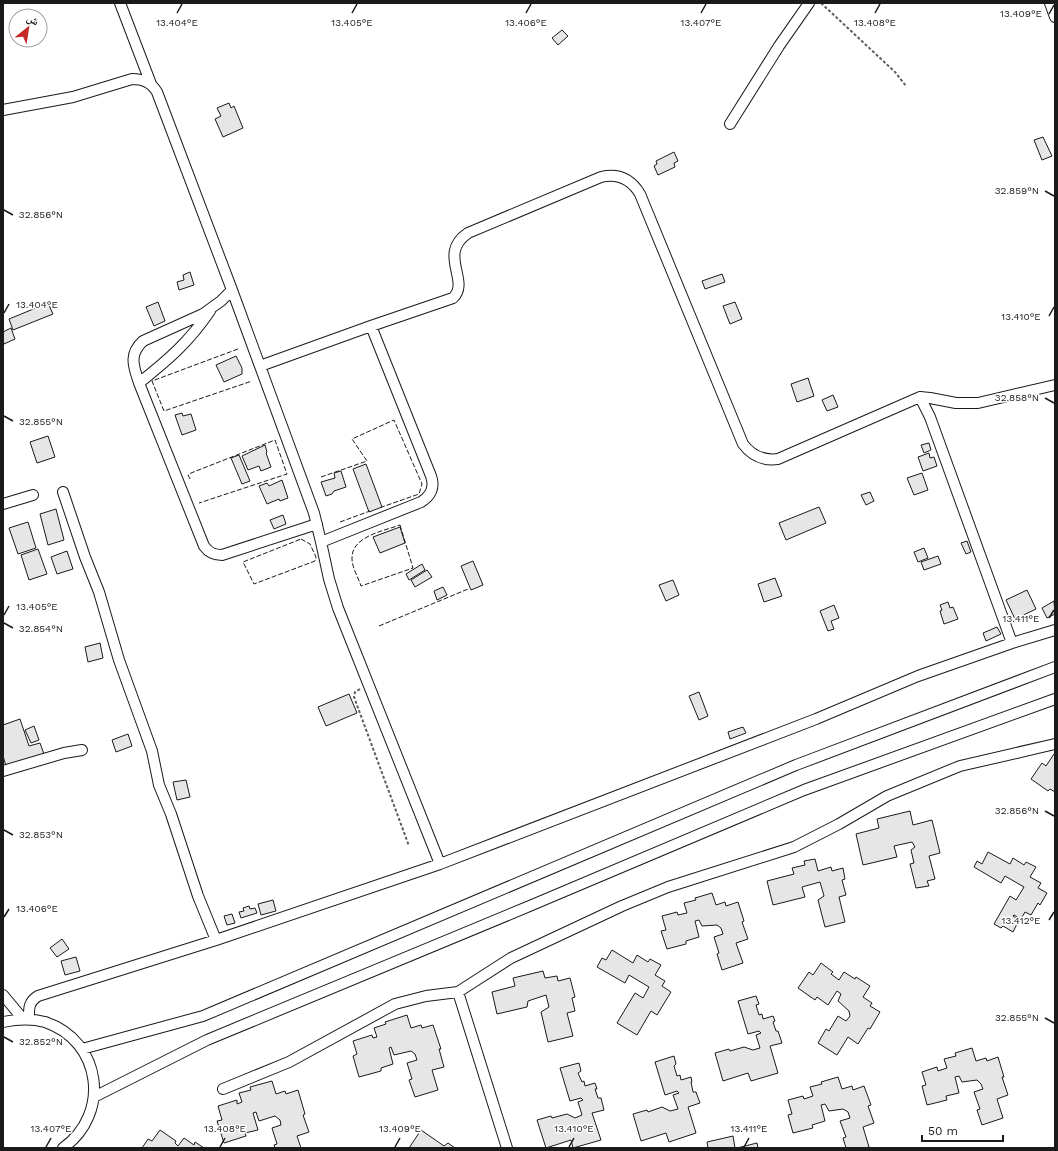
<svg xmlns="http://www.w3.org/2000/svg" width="1058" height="1151" viewBox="0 0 1058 1151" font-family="'Work Sans','Noto Naskh Arabic',sans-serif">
  <rect width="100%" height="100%" fill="#fff"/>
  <path fill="#e6e6e6" stroke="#1a1a1a" d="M562 30 568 36 558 45 552 38Z
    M229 103 231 108 234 106 243 128 223 137 215 119 221 116 217 108Z
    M1043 137 1052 156 1042 160 1034 140Z
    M674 152 678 161 674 163 675 167 658 175 654 166 657 164 656 161Z
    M190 272 194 285 179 290 177 282 184 280 183 275Z
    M722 274 725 282 705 289 702 281Z
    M158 302 165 321 154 326 146 307Z
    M735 302 742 319 730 324 723 306Z
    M48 303 53 314 13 330 9 319Z
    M11 328 15 339 4 344 3 340V332Z
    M236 356 242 368V374L224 382 216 365Z
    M808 378 814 396 797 402 791 384Z
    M833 395 838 407 827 411 822 400Z
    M182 413 183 416 191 414 196 430 182 435 175 415Z
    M48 436 55 457 37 463 30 442Z
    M929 443 931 450 924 453 921 445Z
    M265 445 267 452 266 453 271 467 261 471 259 466 248 470 242 456Z
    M929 453 930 458 934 457 937 466 923 471 918 457Z
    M239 455 250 481 242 484 231 458Z
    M366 464 382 507 369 512 353 469Z
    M341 471 346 487 334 491 332 494 326 496 321 482 335 478 334 473Z
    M922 473 928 490 914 495 907 478Z
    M282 480 288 498 280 501 279 499 267 504 259 486 267 483 269 486Z
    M870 492 874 501 866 505 861 495Z
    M819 507 826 523 786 540 779 523Z
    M56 509 64 540 48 545 40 514Z
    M283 515 286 524 274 529 270 520Z
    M28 522 36 548 18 554 9 528Z
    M400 527 405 543 380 553 373 537Z
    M967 541 971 552 966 554 961 543Z
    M924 548 928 558 918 562 914 552Z
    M38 549 47 574 29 580 21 555Z
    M67 551 73 569 57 574 51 557Z
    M938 556 941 564 924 570 921 562Z
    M473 561 483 585 471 590 461 566Z
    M422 564 425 570 409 580 406 574Z
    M427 570 432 577 415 587 411 580Z
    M775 578 782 596 764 602 758 584Z
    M673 580 679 595 666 601 659 585Z
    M443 587 447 595 437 600 434 591Z
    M1027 590 1036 609 1015 619 1006 600Z
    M1054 601 1055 614 1047 618 1042 608Z
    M948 602 950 608 953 607 958 619 944 624 940 611 942 610 940 605Z
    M834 605 839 618 831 621 834 629 828 631 820 611Z
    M997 627 1001 634 986 641 983 633Z
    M100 643 103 658 88 662 85 647Z
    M699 692 708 716 699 720 689 696Z
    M349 694 357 713 326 726 318 707Z
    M20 719 29 746 40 743 44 754 6 766 3 756V725Z
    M34 726 39 740 31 743 25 730Z
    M743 727 746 733 730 739 728 732Z
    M128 734 132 746 116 752 112 740Z
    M1054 754 1055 755V792L1050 789 1048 791 1031 779 1042 763 1046 766Z
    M186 780 190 797 177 800 173 782Z
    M910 811 913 825 932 820 940 853 929 856 935 879 927 881 929 886 916 888 910 864 914 863 911 850 915 847 912 842 894 846 897 857 863 865 856 834 879 828 877 819Z
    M988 852 1010 864 1013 858 1024 865 1026 862 1036 867 1030 877 1041 883 1038 888 1047 893 1040 905 1038 903 1031 915 1025 912 1021 919 1014 915 1013 916 1019 920 1013 932 1003 926 1001 928 994 924 1010 896 1016 900 1024 887 1005 876 1001 883 974 867 977 861 982 864Z
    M815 859 818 871 831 867 832 871 843 868 845 879 842 880 846 895 839 897 845 922 825 927 818 900 824 896 820 882 802 887 805 897 773 905 767 881 794 874 792 868 805 865 804 861Z
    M712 893 716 905 725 902 726 906 738 902 744 921 742 922 748 939 736 943 743 963 722 970 717 954 719 953 714 937 723 934 721 928 717 925 702 926 699 920 695 921 699 937 686 941V944L667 949 661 931 666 930 662 916 677 912 678 915 687 913 684 903 696 900 695 898Z
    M273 900 276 911 261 915 258 904Z
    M249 906 250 909 255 908 257 913 241 918 239 912 244 911 243 908Z
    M232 914 235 923 227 925 224 916Z
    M62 939 69 949 57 957 50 948Z
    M612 950 633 963 637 955 648 962 650 959 661 965 655 975 665 981 662 986 671 992 657 1015 651 1011 637 1035 617 1023 635 993 643 998 649 987 629 975 625 983 597 967 602 958 606 960Z
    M76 957 80 971 65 975 61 961Z
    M821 963 833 972 831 974 839 980 844 972 855 979 856 977 870 986 863 997 872 1003 870 1006 880 1012 870 1029 868 1028 858 1044 848 1037 837 1055 818 1043 826 1029 829 1031 838 1016 846 1021 850 1016 849 1011 838 1001 841 994 837 991 828 1005 817 997 815 1000 798 988 809 972 813 975Z
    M543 971 545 978 557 976 558 981 570 978 575 997 572 998 575 1011 567 1013 573 1036 548 1042 541 1012 549 1007 546 995 528 1001 527 1007 497 1014 492 992 515 986 513 978Z
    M756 996 759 1004 756 1005 759 1015 762 1014 763 1019 773 1016 775 1021 773 1022 776 1031H778L782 1043 770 1046 778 1073 751 1081 748 1073 723 1081 715 1053 729 1049 730 1051 744 1047 753 1050 760 1048 756 1035 761 1033 759 1031 748 1034 738 1001Z
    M407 1015 411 1028 421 1025 422 1028 433 1025 441 1049H439L444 1067 432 1070 438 1090 415 1097 409 1080 412 1079 407 1063 417 1060 415 1054 411 1051 394 1055 391 1047 389 1048 393 1064 381 1068V1071L359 1077 353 1056 357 1054 353 1041 372 1035 373 1038 377 1037 374 1028 386 1024 385 1022Z
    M972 1048 976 1061 986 1058 987 1061 998 1057 1004 1077H1002L1008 1095 997 1099 1003 1118 982 1125 977 1110 980 1109 974 1092 983 1089 981 1084 977 1080 962 1082 959 1076 955 1077 959 1093 946 1096 947 1100 927 1105 922 1086 926 1085 922 1072 937 1067 938 1071 947 1068 944 1059 956 1056 955 1053Z
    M674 1056 676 1064 674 1066 677 1076 680 1075 681 1080 691 1077 692 1082H691L693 1092H696L700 1103 688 1107 696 1133 669 1142 666 1133 641 1141 633 1114 647 1110 648 1112 662 1107 670 1111 678 1109 673 1095 679 1093 677 1091 665 1095 655 1062Z
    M579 1063 581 1071 578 1073 582 1082 584 1081 585 1086 595 1083 597 1089H595L598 1098H601L604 1110 592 1113 601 1140 573 1148 571 1140 546 1148 537 1120 551 1116 552 1118 567 1114 575 1118 582 1115 578 1102 583 1100 581 1098 570 1101 560 1068Z
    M838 1077 842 1089 852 1086 853 1090 864 1086 871 1105 868 1106 874 1123 863 1127 869 1147 865 1148H846L843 1138 846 1137 840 1121 850 1118 848 1112 843 1109 829 1111 825 1104 821 1105 825 1121 812 1125 813 1128 793 1133 788 1115 792 1114 788 1100 803 1096 804 1099 813 1096 810 1087 822 1084 821 1082Z
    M272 1081 276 1094 285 1091 286 1094 298 1090 305 1114 303 1115 309 1132 297 1136 301 1148H275L274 1145 277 1144 272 1128 281 1125 280 1120 275 1116 259 1121 256 1112 253 1113 258 1130 245 1133 246 1136 224 1143 217 1121 222 1120 218 1106 237 1100V1104L242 1102 239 1093 251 1090 250 1087Z
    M160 1130 176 1141 175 1143 178 1146 184 1138 194 1145 195 1142 204 1148H142L148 1139 152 1141Z
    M421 1130 444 1146 448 1143 455 1148H409Z
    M733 1136 735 1148H708L707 1142Z
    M757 1143 758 1148H737Z"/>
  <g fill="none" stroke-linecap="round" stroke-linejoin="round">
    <g stroke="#1a1a1a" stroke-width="12">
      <path id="minor" d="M120 3 151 84
        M1050 3 1055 17
        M3 110 73 97 132 79C143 79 151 82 157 92L232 290 314 513 321 542 329 579 338 608 440 864
        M730 124 779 46 809 3
        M232 290 221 301 203 314 143 341C128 355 134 367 139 383L204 546C209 553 214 555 222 555L317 524
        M260 366 371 326 453 298C471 281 437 254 468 233L601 177C618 173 631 179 640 194L743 444C752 456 763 461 778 459L920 397 930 398 956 403H978L1055 385
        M139 383C168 360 189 342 210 311
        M920 397 930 417 1012 643
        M63 492 85 557 99 592 119 660 152 751 159 785 171 814 198 896 216 940
        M3 504 33 495
        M321 542 421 502C431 496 435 487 431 476L371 326
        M3 771 64 753 82 750
        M3 995 23 1019
        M29 1019C29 1009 28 1002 38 996L216 940 440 864 816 719 918 676 1012 643 1055 630
        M3 1022C17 1019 31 1018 45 1022 102 1041 111 1114 63 1148
        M82 1049 203 1016 796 765 1055 667
        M223 1089 289 1062 395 1004 426 996 458 992
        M94 1097 207 1040 532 905 804 790 1055 699
        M507 1148 458 992 511 958 622 906 668 887 794 847 839 824 887 796 960 766 1055 744"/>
    </g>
    <path stroke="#5f5f5f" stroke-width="2" stroke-dasharray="3 2" stroke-linecap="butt" d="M821 3 895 72 906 86
      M360 689 355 692 354 697 409 846"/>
    <use href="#minor" stroke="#fff" stroke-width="10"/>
    <path stroke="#1a1a1a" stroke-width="1" stroke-dasharray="5 2" stroke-linecap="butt" d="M238 349 152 381 164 411 252 381
      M321 477 367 461 352 439 394 420 422 484 419 494 379 508
      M190 479 188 475 191 473 275 440 287 474 199 503
      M340 522 370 511
      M400 525 413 568 361 586C358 577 352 567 352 559 351 536 384 531 400 525Z
      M301 539 310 544 316 557 315 561 254 584 243 562Z
      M379 626 468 589"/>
  </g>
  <path fill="none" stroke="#1a1a1a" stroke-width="1.5" d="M177 13 182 4M352 13 357 4M526 13 531 4M701 13 706 4M875 13 880 4M1049 14 1054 5M1045 191 1054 196M4 210 13 215M4 313 9 304M1049 316 1054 307M1045 398 1054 403M4 416 13 421M4 615 9 606M1049 618 1054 610M4 623 13 628M1045 811 1054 816M4 830 13 835M4 917 9 909M1049 920 1054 912M1045 1018 1054 1023M4 1037 13 1042M46 1147 51 1138M220 1147 225 1138M395 1147 400 1138M569 1147 574 1138M744 1147 749 1138"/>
  <g font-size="10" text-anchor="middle" fill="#1a1a1a" stroke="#fff" stroke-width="3" stroke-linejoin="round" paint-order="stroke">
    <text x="1021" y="17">13.409°E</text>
    <text x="177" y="26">13.404°E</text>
    <text x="701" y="26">13.407°E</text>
    <text x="352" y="26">13.405°E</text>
    <text x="526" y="26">13.406°E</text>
    <text x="875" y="26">13.408°E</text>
    <text x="1017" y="194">32.859°N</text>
    <text x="41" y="218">32.856°N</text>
    <text x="37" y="308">13.404°E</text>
    <text x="1021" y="320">13.410°E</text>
    <text x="1017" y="401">32.858°N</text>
    <text x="41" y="425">32.855°N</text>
    <text x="37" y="610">13.405°E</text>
    <text x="1021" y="622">13.411°E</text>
    <text x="41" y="632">32.854°N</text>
    <text x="1017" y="814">32.856°N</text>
    <text x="41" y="838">32.853°N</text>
    <text x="37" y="912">13.406°E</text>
    <text x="1021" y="924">13.412°E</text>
    <text x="1017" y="1021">32.855°N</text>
    <text x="41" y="1045">32.852°N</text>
    <text x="51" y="1132">13.407°E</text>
    <text x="225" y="1132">13.408°E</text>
    <text x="400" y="1132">13.409°E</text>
    <text x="574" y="1132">13.410°E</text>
    <text x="749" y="1132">13.411°E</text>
  </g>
  <rect width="1058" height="1151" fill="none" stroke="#1a1a1a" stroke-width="8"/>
  <g transform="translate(28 28) rotate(30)"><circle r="19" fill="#ffffff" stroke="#a3a3a3"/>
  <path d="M0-3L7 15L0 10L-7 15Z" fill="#c62828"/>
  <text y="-6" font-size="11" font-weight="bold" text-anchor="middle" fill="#1a1a1a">ش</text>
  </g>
  <path d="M922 1135v6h81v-6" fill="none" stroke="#1a1a1a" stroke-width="2"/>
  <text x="928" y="1135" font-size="12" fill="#1a1a1a" stroke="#ffffff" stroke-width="3" paint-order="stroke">50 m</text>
</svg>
